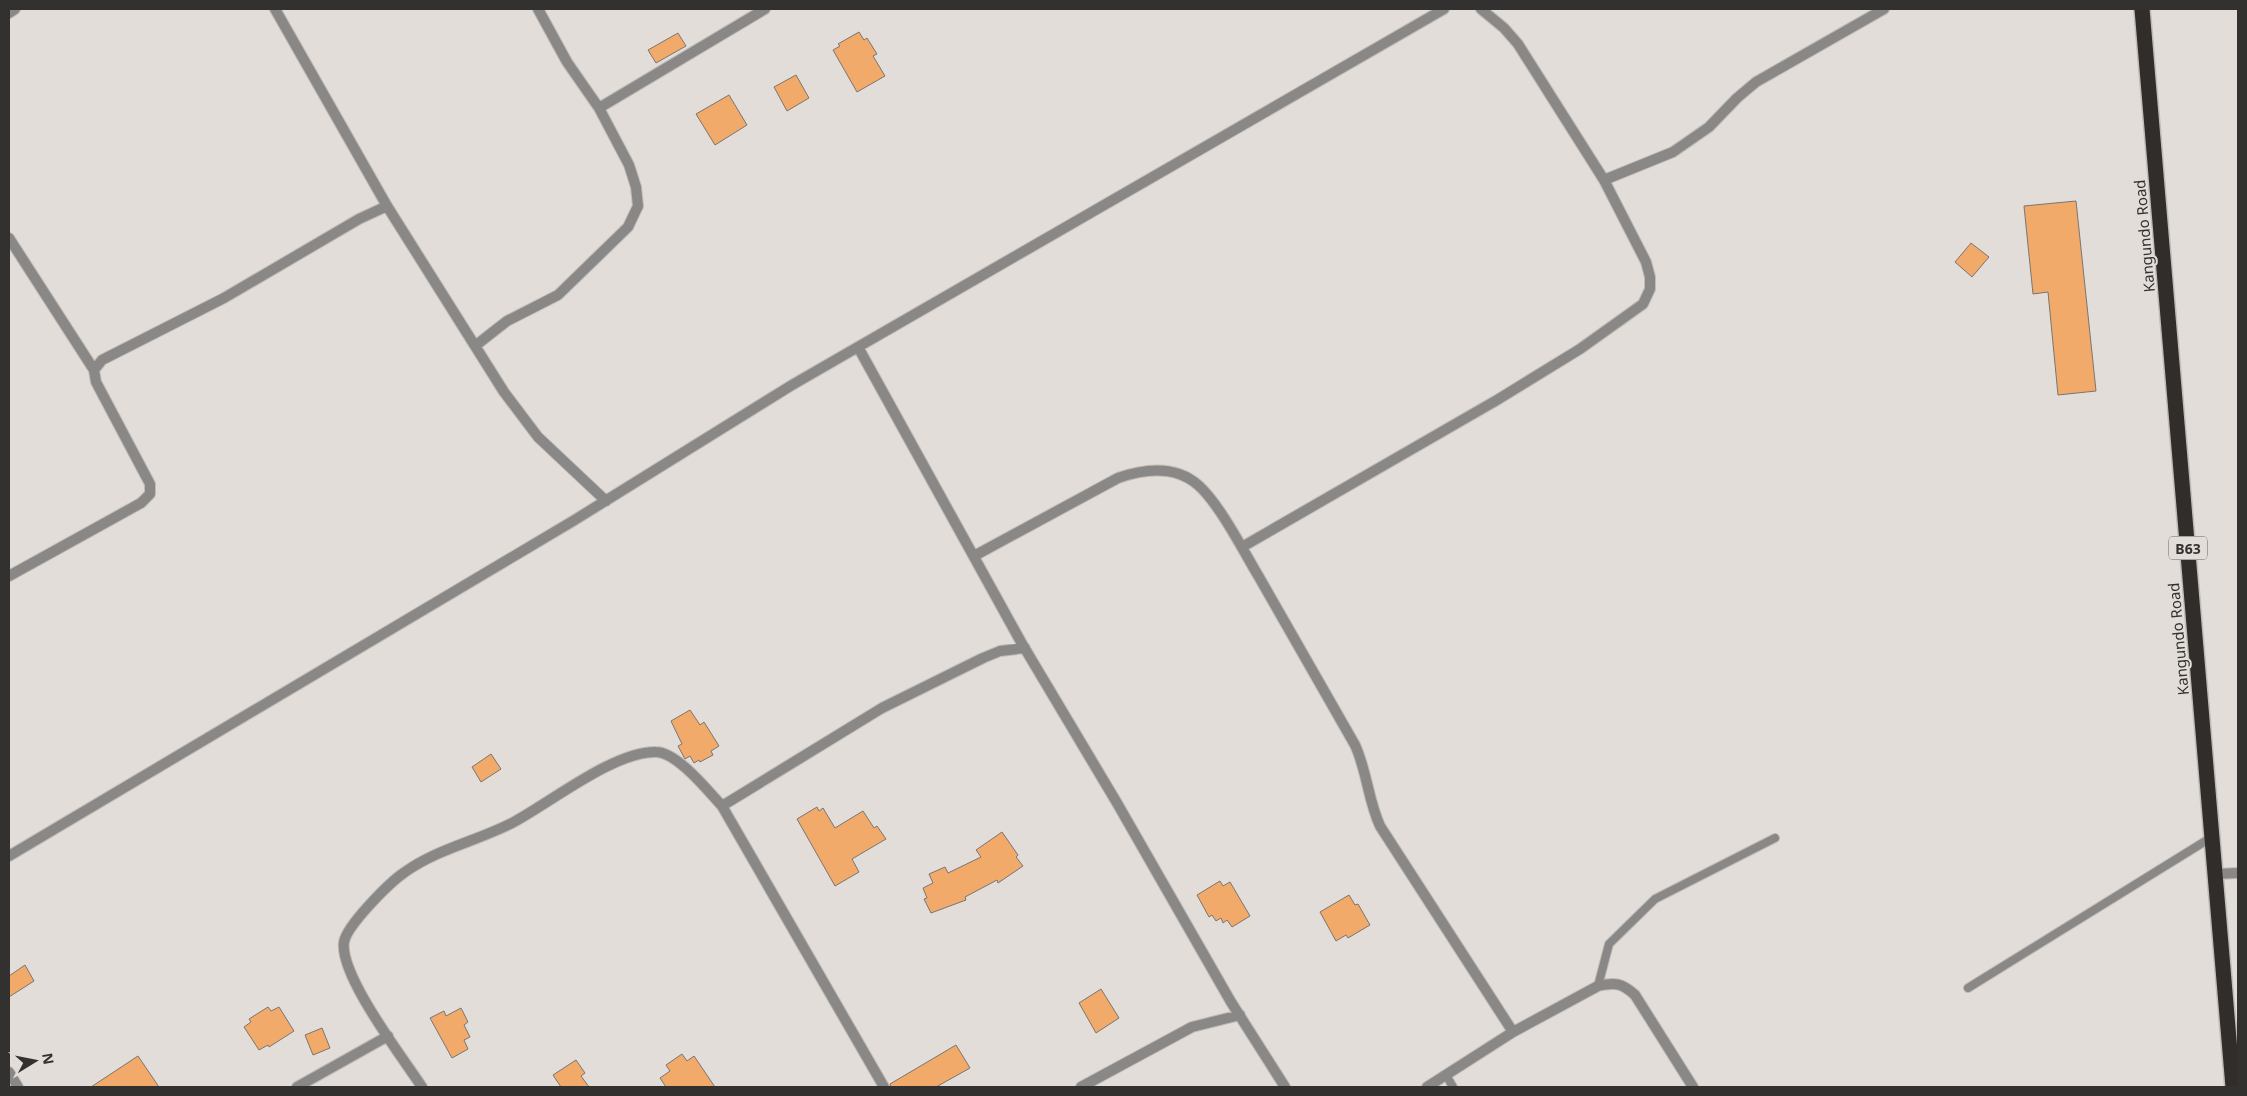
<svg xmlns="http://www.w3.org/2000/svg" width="2247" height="1096" viewBox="0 0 2247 1096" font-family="'Noto Sans',sans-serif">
  <rect width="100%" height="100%" fill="#e2ddd9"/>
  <path fill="#f1aa6a" stroke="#797571" d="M859 32 864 40 867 38 877 54 873 56 885 76 857 92 833 50 840 46 838 44Z
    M678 33 686 46 656 63 648 50Z
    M796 75 809 98 787 111 774 87Z
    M729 95 747 125 715 145 696 114Z
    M2076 201 2096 391 2058 395 2048 292 2033 294 2024 206Z
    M1971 243 1989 257 1972 277 1955 262Z
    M690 710 700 725 704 722 719 746 711 751 713 755 700 762 699 760 694 763 690 756 685 759 678 746 682 744 671 721Z
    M491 754 501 769 481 782 472 767Z
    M817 807 819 811 823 808 835 828 863 811 874 828 877 826 886 839 852 859 859 872 835 886 797 819Z
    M1002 832 1018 855 1016 857 1023 866 998 883 997 880 965 897 966 900 931 913 924 899 927 898 923 888 933 883 929 874 945 867 948 873 981 857 976 850Z
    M1220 881 1223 886 1230 882 1250 916 1232 927 1227 920 1223 923 1221 918 1216 921 1212 915 1209 917 1197 895Z
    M1349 895 1355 905 1358 904 1370 925 1348 938 1346 935 1336 941 1320 912Z
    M25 965 34 981 9 997V976Z
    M1101 989 1119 1018 1096 1033 1079 1003Z
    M268 1007 271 1011 279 1007 294 1031 269 1047 268 1045 259 1050 244 1027 251 1022 249 1019Z
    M461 1008 468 1022 464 1025 470 1037 464 1040 468 1049 452 1058 430 1018 444 1011 446 1016Z
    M322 1028 330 1048 313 1055 305 1035Z
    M956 1045 970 1068 936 1087H891L890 1084Z
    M682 1054 687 1061 694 1056 715 1087H666L660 1078 670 1071 666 1065Z
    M138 1056 159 1087H91Z
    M576 1060 585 1073 581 1076 589 1087H561L553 1075Z"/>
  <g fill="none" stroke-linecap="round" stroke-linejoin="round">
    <g stroke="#bfbbb7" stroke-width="10">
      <path id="lane" d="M1598 986 1609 944 1655 899 1775 838
        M1968 988 2212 837
        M1446 1075 1453 1087"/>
    </g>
    <g stroke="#bfbbb7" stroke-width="12">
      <path id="street" d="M275 9 387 206 504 392 538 437 606 501
        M1481 9 1504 28 1518 44 1604 180 1673 152 1709 127 1737 98 1756 82 1884 9
        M9 13 15 9
        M599 108 765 9
        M9 238 94 370
        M475 346 507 321 558 295 628 227 638 206 636 187 629 165 599 108 567 62 538 9
        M858 347 1021 642 1117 803 1231 1002 1285 1087
        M1242 547 1497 400 1580 349 1643 304 1650 289V277L1646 262 1604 180
        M974 556 1118 478C1144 469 1175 465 1198 485 1219 503 1244 552 1259 577 1291 633 1323 689 1355 745 1367 771 1368 800 1380 826L1513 1032
        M9 576 141 503 150 494V484L96 382 94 370 102 360 224 298 359 219 387 206
        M9 856 573 521 792 385 1444 9
        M2215 874 2238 873
        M9 1072 18 1087
        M297 1087 388 1036
        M422 1087C403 1058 339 975 344 942 347 925 390 882 405 872 437 849 477 841 512 823 550 803 614 751 656 752 677 752 708 791 722 806
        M884 1087 722 806 882 708 983 658 1000 651 1025 648
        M1081 1087 1192 1027 1240 1015
        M1427 1087 1513 1032 1598 986C1615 982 1622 983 1635 995L1693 1087"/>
    </g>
    <g stroke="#bfbbb7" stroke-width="18">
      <path id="highway" d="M2142 9 2233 1087"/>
    </g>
    <use href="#lane" stroke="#8a8887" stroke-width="8"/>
    <use href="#street" stroke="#8a8887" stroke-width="10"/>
    <use href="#highway" stroke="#302d2a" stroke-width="15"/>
  </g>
  <g text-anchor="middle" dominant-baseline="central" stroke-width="4" stroke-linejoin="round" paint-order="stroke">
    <rect fill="#e2ddd9" stroke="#686563" stroke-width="1" x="2169" y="536.5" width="38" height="23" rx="4"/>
    <g font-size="14" font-weight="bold" fill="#333130">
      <text x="2188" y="548">B63</text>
    </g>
    <g font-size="15" fill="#333130" stroke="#e2ddd9">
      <text transform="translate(2144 236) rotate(-95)">Kangundo Road</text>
      <text transform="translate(2178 639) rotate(-95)">Kangundo Road</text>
    </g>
  </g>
  <rect width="2247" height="1096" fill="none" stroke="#333130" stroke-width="20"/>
  <g transform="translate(35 1061) rotate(80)" stroke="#e2ddd9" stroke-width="4" paint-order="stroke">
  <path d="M0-4L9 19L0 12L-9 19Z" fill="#333130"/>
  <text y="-8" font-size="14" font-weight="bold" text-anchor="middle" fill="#333130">N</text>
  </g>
</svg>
